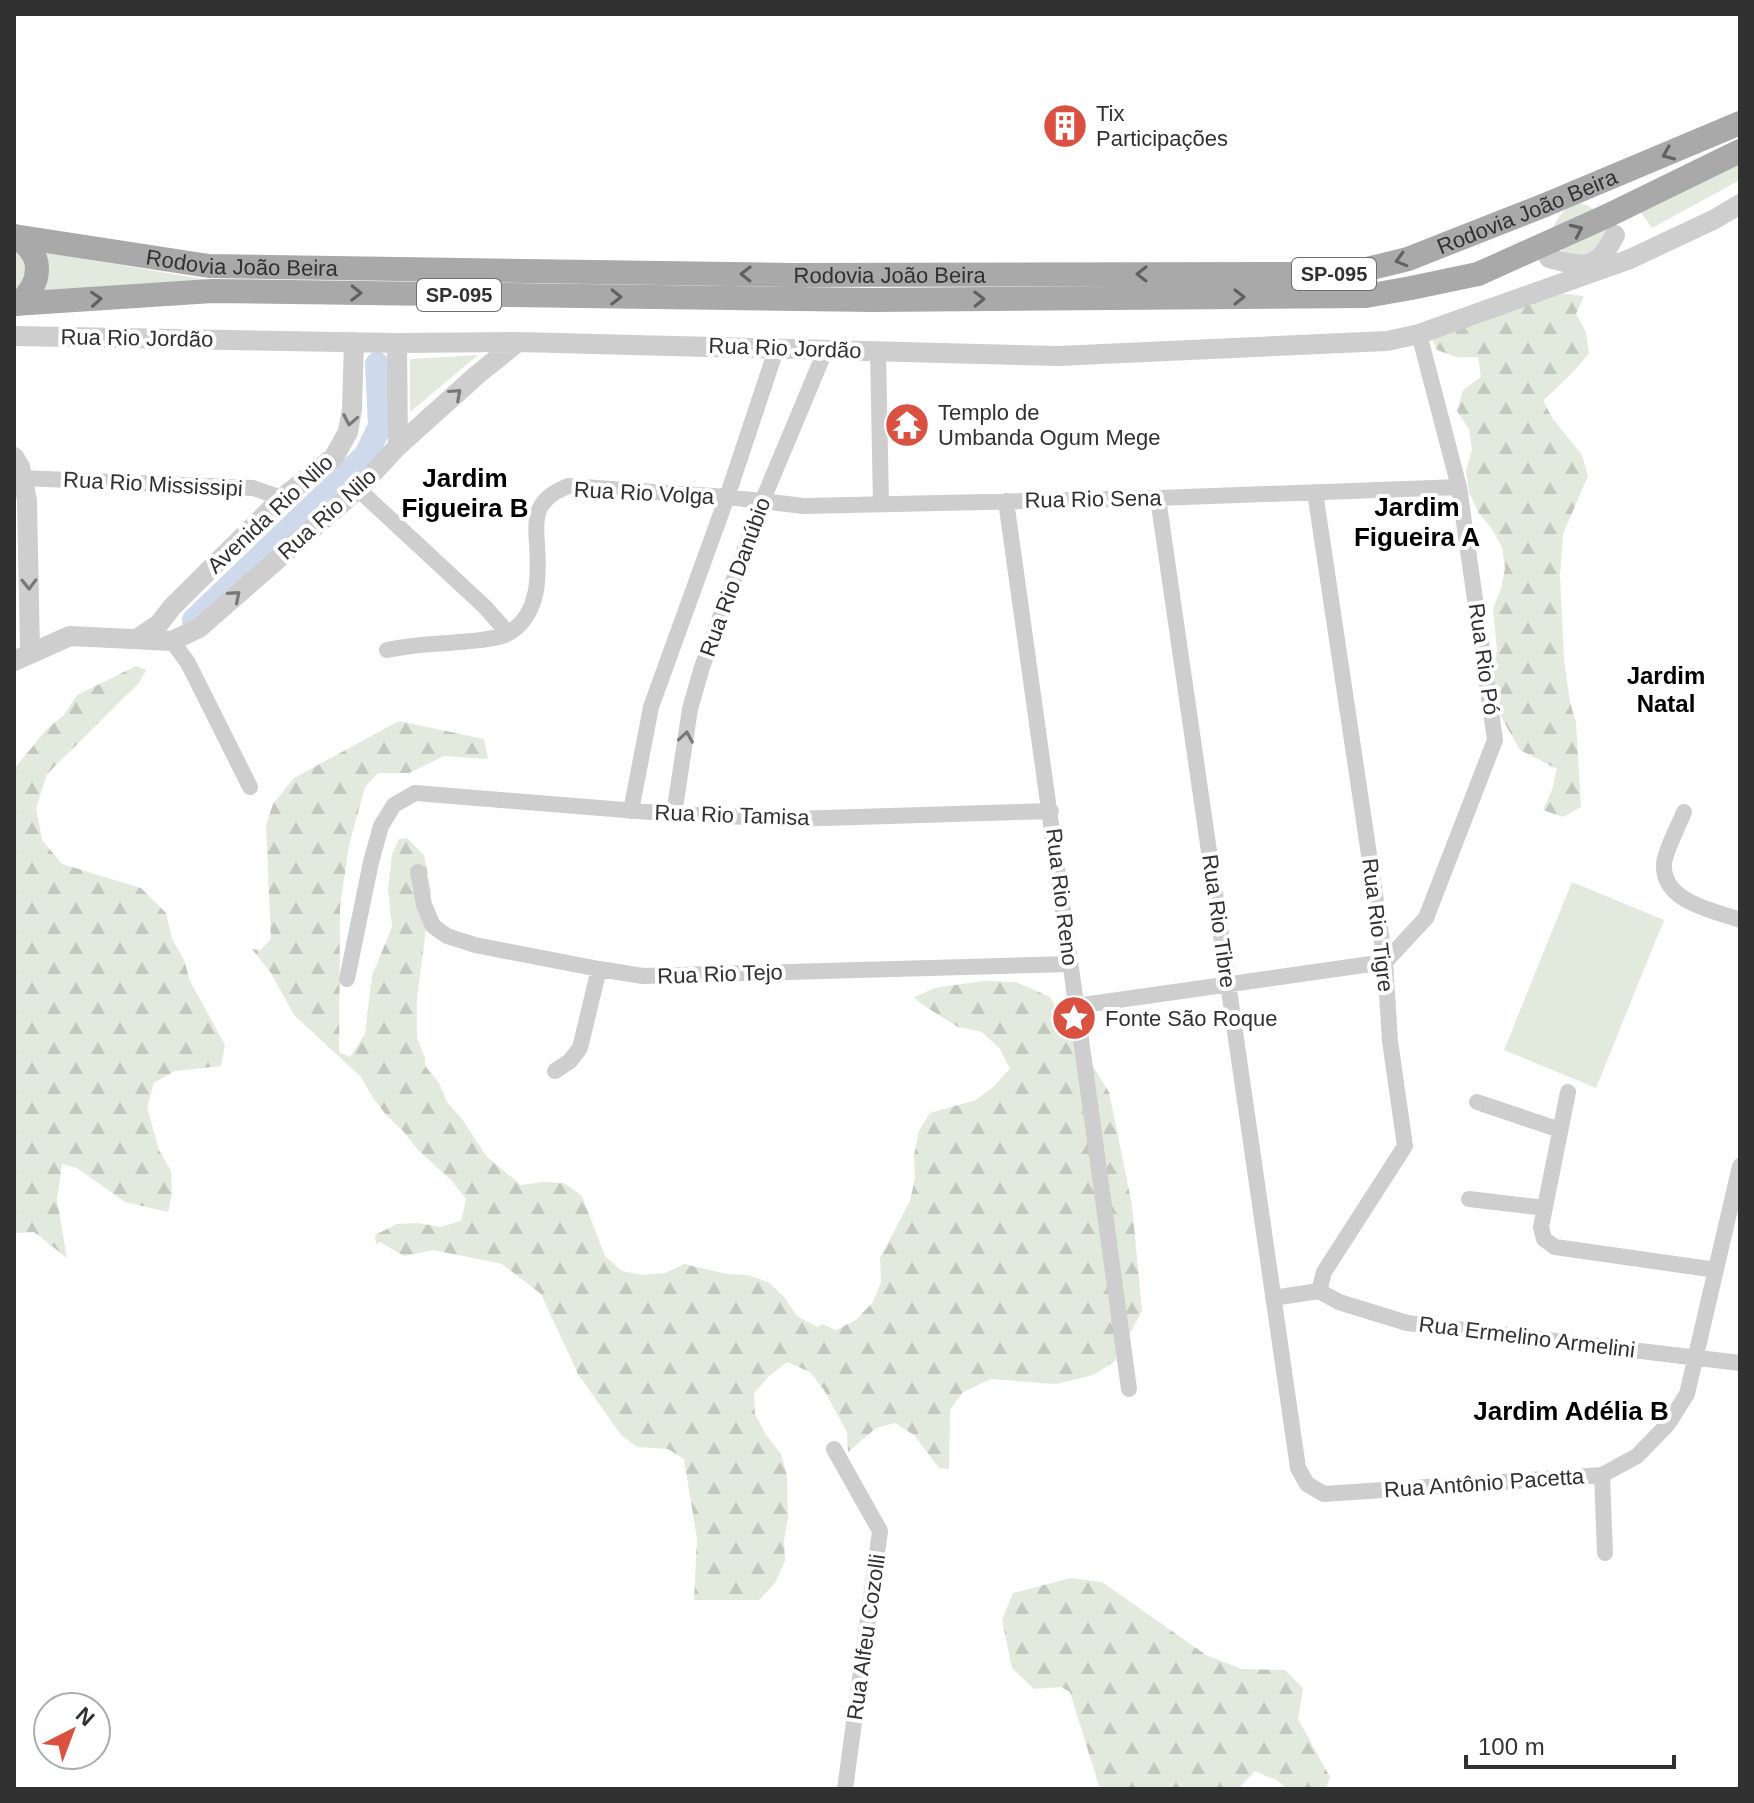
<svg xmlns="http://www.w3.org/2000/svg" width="1754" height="1803" viewBox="0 0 1754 1803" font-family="Arial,sans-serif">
  <defs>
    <pattern id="forest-firs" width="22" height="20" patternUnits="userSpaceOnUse" patternTransform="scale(2)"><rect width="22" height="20" fill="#e2e9dd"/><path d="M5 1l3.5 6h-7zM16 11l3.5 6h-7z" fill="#c2c8be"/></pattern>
  </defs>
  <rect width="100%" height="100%" fill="#fff"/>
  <path fill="#e2e9dd" d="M1740 161V180L1652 228 1640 211Z
    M1576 203 1587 205 1598 212 1551 232C1557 218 1562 210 1576 203Z
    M1608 225 1607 242 1603 252 1569 258 1560 248Z
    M14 249C28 262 31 278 14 291Z
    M43 252 209 280 40 294C49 276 53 271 43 252Z
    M478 355 410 412V359Z
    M1572 882 1664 920 1596 1088 1504 1050Z"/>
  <path fill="url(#forest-firs)" d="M1547 292 1584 296 1576 314 1586 332 1589 353 1574 371 1543 401 1553 419 1582 455 1588 476 1563 534 1560 576 1564 660 1570 702 1576 723 1581 807 1563 817 1543 810 1552 790 1557 769 1520 750 1499 713 1493 671 1497 650 1493 608 1501 589 1505 568 1502 547 1492 529 1478 512 1469 492 1466 471 1472 450 1469 429 1457 411 1463 390 1481 377 1478 357H1457L1437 350 1428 331Z
    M136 666 146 670 139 683 47 774 36 808 42 840 62 864 141 888 166 913 172 939 184 960 190 981 225 1045 221 1066 175 1071 154 1083 147 1107 159 1150 171 1171 172 1193 168 1212 125 1202 77 1168 62 1164 57 1200 67 1258 34 1232 14 1233V769L47 729 64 715 77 695Z
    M399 721 484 739 488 759 444 756 409 773H378L365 787 349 845 340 906 339 1052 350 1057 365 1034 372 976 392 927 388 889 392 854 399 839 407 838 424 855 431 891 417 998V1038L425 1058V1066L439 1083 447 1102 462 1119 487 1157 521 1185 542 1182 564 1183 582 1196 605 1256 622 1271 643 1275 665 1273 684 1264 727 1274 748 1275 768 1282 784 1297 797 1316 817 1327 822 1324 836 1330 856 1320 873 1302 881 1282 880 1258 910 1201 915 1178 914 1155 919 1131 930 1113 976 1100 993 1087 1010 1069 1000 1049 982 1032 958 1027 923 1005 914 997 935 988 983 981 1016 982 1050 997 1109 1092 1132 1205 1142 1311 1115 1361 1093 1375 1056 1384 991 1379 963 1392 950 1410 949 1469 939 1468 914 1435 895 1423 876 1428 848 1452 847 1432 824 1390 810 1372 787 1362 769 1376 754 1393 755 1414 766 1435 781 1454 787 1475 788 1518 784 1540 785 1561 775 1583 759 1600H694L697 1539 684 1459 668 1449 637 1447 621 1435 578 1374 541 1294 502 1264 433 1250 404 1256 380 1242 376 1245 375 1235 397 1224 418 1223 440 1227 461 1221 466 1199 452 1181 418 1150 404 1132 387 1116 373 1098 361 1077 294 1015 271 973 252 949 261 950 271 939 266 825 273 804 294 778Z
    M1071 1578 1102 1582 1206 1655 1242 1669 1285 1670 1303 1688 1298 1719 1330 1777 1326 1789H1287L1278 1781 1255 1771 1238 1789H1100L1070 1692 1061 1687 1034 1689 1012 1668 1002 1620 1013 1593Z"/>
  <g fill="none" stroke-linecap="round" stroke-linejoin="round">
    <path stroke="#cedaeb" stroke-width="24" d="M194 620 366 455 380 426 377 364"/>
    <path stroke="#cecece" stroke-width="16" d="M878 351 881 504
      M22 478 253 488 282 498
      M358 489 485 607 508 633
      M1158 498 1298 1468 1307 1484 1324 1494 1602 1475 1637 1456 1668 1424 1687 1394 1740 1166
      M1006 501C1049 797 1088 1093 1129 1389
      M172 641 188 663 250 787
      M387 650C407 646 428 644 448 643 465 641 494 641 509 633 540 614 539 576 537 544 536 533 535 518 540 508 546 496 557 491 568 486L727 497 804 506 1158 498 1459 487
      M631 811 651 707 727 497 777 347
      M1684 812C1679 825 1664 853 1664 865 1663 902 1712 910 1740 920
      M674 814 690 709 702 667 762 502 826 349
      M418 872 424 905 433 926 447 936 475 945 599 969 643 976 1070 964
      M347 979 371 862 381 826 394 805 415 793 674 814 793 819 1051 811
      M1076 1006 1385 962 1426 918 1495 740 1459 487 1419 334
      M555 1071 570 1061 580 1048 599 969
      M1568 1092 1541 1227 1544 1239 1555 1247 1716 1270
      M1477 1102 1560 1130
      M1469 1199 1545 1208
      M1319 1291 1339 1302 1407 1323 1740 1363
      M1273 1298 1319 1291 1324 1272 1405 1146 1390 1041 1385 962 1315 492
      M834 1449 880 1531 845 1789
      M1602 1475 1605 1553"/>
    <path stroke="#cecece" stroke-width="20" d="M1549 258C1584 268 1597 271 1615 235
      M14 336 397 343 518 342 1058 356 1387 341 1419 334 1630 259 1715 219 1740 204
      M397 343 398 446
      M14 457 20 467 27 500 30 652
      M138 638 159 624 172 607 282 498 334 457 348 432 352 409 354 342
      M14 661 70 636 172 641 199 628 358 489 398 446 478 374 518 342"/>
    <g stroke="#a9a9a9" stroke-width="24">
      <path id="s1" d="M14 236 209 266 790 275 1330 274 1363 270 1408 259 1545 205 1740 123"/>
      <path d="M14 236C45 254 43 282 18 304"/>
      <path d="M14 304 212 291 873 300 1366 296 1411 288 1478 274 1607 216 1740 151"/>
    </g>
  </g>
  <defs><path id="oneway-chevron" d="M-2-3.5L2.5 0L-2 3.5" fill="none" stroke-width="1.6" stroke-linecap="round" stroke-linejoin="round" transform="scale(2)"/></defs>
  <g stroke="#616161">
    <use href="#oneway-chevron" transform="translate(1668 154) rotate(157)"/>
    <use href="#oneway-chevron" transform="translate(1577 230) rotate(-25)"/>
    <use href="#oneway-chevron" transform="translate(1401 260) rotate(164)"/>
    <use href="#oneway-chevron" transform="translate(746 274) rotate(-179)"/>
    <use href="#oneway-chevron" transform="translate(1142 274) rotate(180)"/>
    <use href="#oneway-chevron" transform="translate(356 293) rotate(1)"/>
    <use href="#oneway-chevron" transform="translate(616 297) rotate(1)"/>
    <use href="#oneway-chevron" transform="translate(1239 297)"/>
    <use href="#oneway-chevron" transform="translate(96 299) rotate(-4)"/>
    <use href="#oneway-chevron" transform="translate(979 299) rotate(-1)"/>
  </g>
  <g stroke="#787878">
    <use href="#oneway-chevron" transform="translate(456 394) rotate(-42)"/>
    <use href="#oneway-chevron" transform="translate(350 420) rotate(101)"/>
    <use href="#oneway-chevron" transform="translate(29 584) rotate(89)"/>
    <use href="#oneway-chevron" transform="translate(235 596) rotate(-41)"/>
    <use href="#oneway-chevron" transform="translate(686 737) rotate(-81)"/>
  </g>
  <defs>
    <g id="building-disc" transform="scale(2.3)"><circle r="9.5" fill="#da5041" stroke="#fff"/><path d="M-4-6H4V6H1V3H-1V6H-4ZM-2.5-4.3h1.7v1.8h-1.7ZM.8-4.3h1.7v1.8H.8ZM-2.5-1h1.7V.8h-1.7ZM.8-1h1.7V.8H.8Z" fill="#fff"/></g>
    <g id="temple-disc" transform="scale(2.3)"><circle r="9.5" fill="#da5041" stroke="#fff"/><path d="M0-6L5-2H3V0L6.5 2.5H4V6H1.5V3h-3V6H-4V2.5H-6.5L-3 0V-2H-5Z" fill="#fff"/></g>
    <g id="sight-disc" transform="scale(2.3)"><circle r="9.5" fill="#da5041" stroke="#fff"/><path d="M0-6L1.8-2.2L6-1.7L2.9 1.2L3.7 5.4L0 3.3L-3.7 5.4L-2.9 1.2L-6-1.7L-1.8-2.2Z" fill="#fff"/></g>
  </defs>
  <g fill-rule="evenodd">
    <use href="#building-disc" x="1065" y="126"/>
    <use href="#temple-disc" x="907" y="425"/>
    <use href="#sight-disc" x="1074" y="1018"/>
  </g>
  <g text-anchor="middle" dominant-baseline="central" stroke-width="8" stroke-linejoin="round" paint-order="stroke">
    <g fill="#fff" stroke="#6f6f6f" stroke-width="2">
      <rect x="1292" y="258" width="84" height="32" rx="6"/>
      <rect x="417" y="279" width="84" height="32" rx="6"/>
    </g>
    <g font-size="20" font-weight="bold" fill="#313131">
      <text x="1334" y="274">SP-095</text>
      <text x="459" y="295">SP-095</text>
    </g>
    <g font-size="22" fill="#313131" stroke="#fff" text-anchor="start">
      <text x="1096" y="113">Tix<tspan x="1096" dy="25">Participações</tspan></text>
      <text x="938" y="412">Templo de<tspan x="938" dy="25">Umbanda Ogum Mege</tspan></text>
      <text x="1105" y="1018">Fonte São Roque</text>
    </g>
    <g font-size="22" fill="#313131" stroke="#fff">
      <text stroke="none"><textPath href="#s1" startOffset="1526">Rodovia João Beira</textPath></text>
      <text stroke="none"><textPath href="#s1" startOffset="230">Rodovia João Beira</textPath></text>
      <text stroke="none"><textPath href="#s1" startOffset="878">Rodovia João Beira</textPath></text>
      <text transform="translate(137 338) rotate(1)">Rua Rio Jordão</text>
      <text transform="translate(785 348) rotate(2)">Rua Rio Jordão</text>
      <text transform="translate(153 484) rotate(3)">Rua Rio Mississipi</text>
      <text transform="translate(644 493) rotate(3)">Rua Rio Volga</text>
      <text transform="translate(1093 499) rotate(-1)">Rua Rio Sena</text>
      <text transform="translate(270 514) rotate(-43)">Avenida Rio Nilo</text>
      <text transform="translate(327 514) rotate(-42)">Rua Rio Nilo</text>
      <text transform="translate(735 577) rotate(-70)">Rua Rio Danúbio</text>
      <text transform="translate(1484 659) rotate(82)">Rua Rio Pó</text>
      <text transform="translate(732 815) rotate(2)">Rua Rio Tamisa</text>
      <text transform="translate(1062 897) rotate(83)">Rua Rio Reno</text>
      <text transform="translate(1219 921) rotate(82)">Rua Rio Tibre</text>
      <text transform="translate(1378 925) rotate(83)">Rua Rio Tigre</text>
      <text transform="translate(720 974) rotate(-2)">Rua Rio Tejo</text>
      <text transform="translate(1527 1337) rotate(7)">Rua Ermelino Armelini</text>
      <text transform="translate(1484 1483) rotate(-4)">Rua Antônio Pacetta</text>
      <text transform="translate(866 1637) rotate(-82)">Rua Alfeu Cozolli</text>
    </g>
    <g font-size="24" font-weight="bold" fill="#000" stroke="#fff">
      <text x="1666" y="675">Jardim<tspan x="1666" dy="28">Natal</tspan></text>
    </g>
    <g font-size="26" font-weight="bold" fill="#000" stroke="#fff">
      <text x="465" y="478">Jardim<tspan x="465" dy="30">Figueira B</tspan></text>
      <text x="1417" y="507">Jardim<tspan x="1417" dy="30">Figueira A</tspan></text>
      <text x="1571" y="1411">Jardim Adélia B</text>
    </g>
  </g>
  <rect width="1754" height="1803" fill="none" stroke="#313131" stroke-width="32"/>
  <g transform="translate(72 1731) rotate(42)"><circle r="38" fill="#ffffff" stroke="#adadad" stroke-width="2"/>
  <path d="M0-6L14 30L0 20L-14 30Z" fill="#da5041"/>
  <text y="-12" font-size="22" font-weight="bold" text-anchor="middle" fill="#313131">N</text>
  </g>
  <path d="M1466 1755v12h208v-12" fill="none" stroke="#313131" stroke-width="4"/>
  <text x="1478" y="1755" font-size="24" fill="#313131" stroke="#ffffff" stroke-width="6" paint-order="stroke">100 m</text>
</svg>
